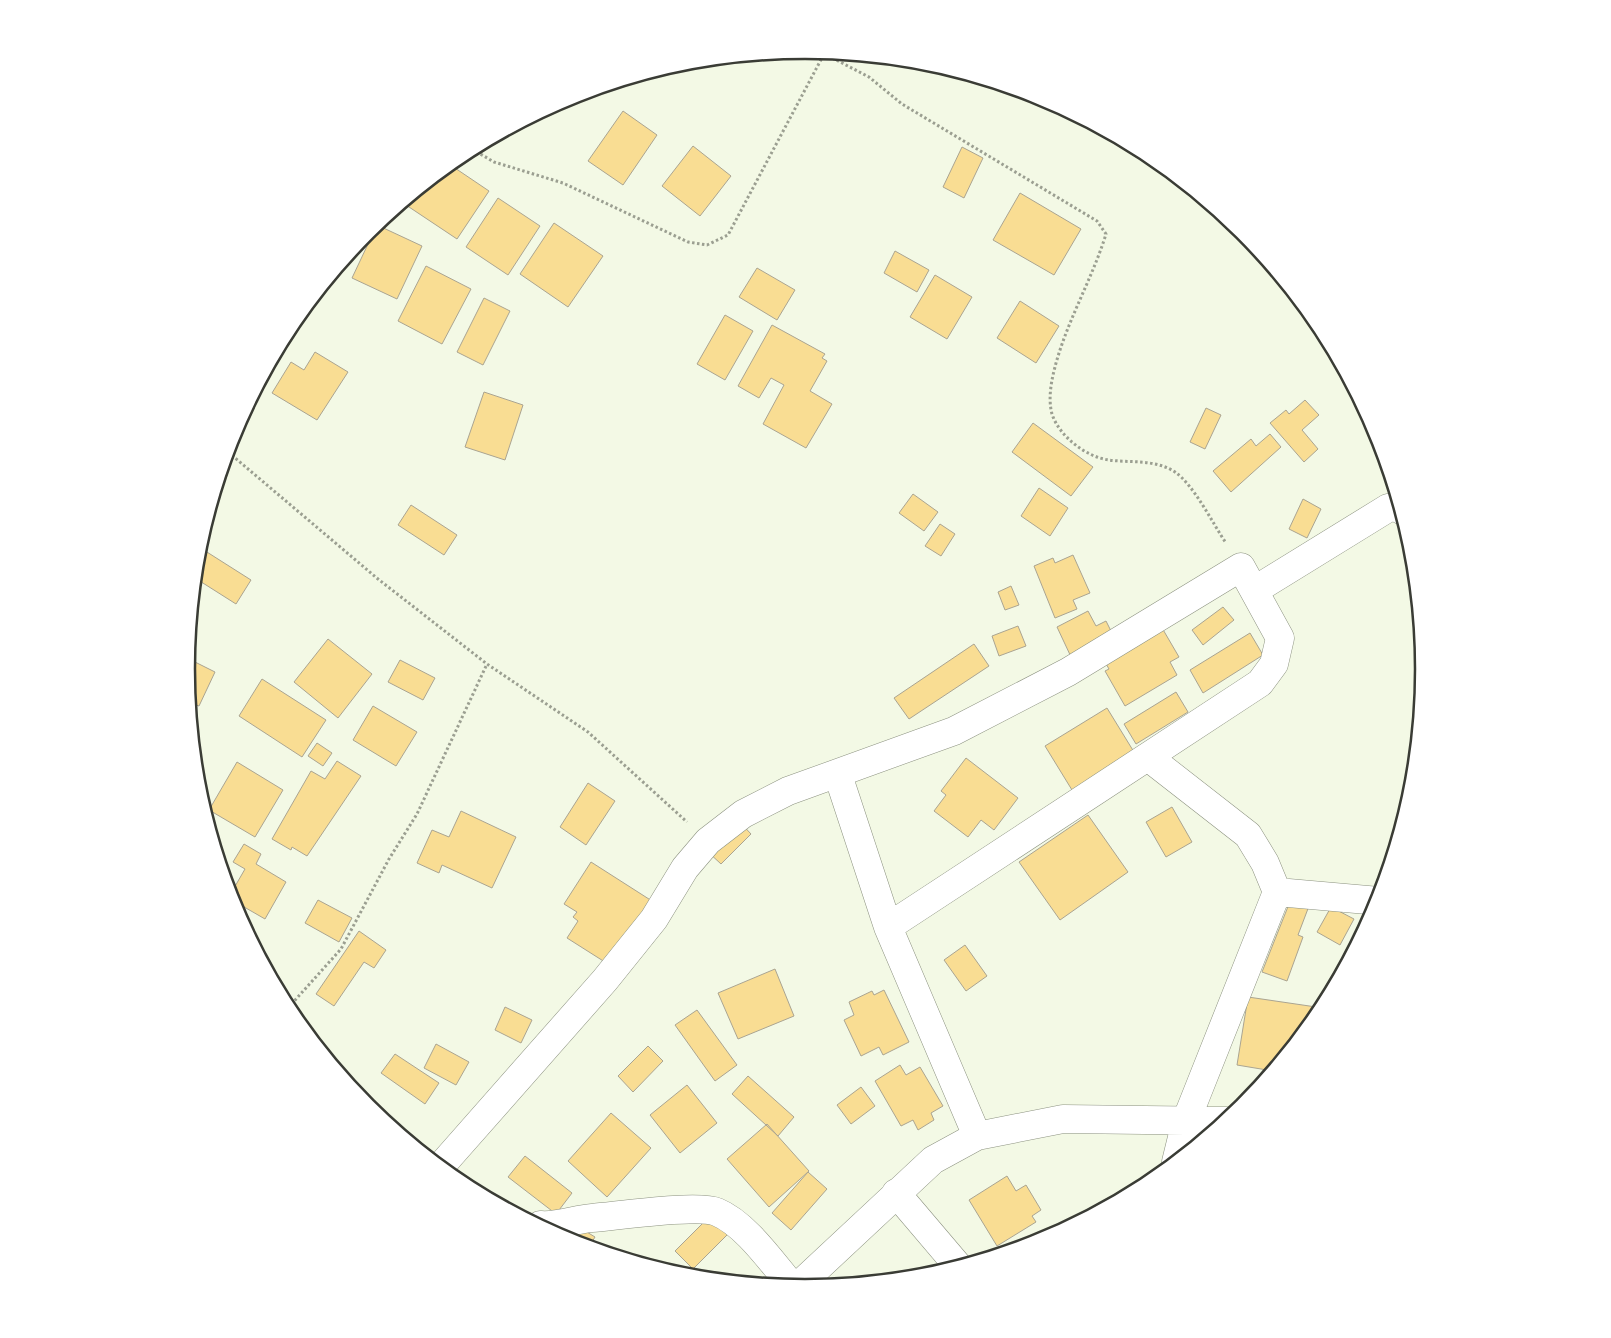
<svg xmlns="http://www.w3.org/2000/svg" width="1611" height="1338" viewBox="0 0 1611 1338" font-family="'Open Sans',sans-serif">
  <rect width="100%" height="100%" fill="#f3f9e5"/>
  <path fill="#f9dd93" stroke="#aaa491" d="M623 111 657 135 623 185 588 161Z
    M693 146 731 176 700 216 662 186Z
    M962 147 983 158 964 198 943 187Z
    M449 164 489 191 457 239 403 203Z
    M1020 193 1081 229 1054 275 993 240Z
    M498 198 540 226 508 275 466 247Z
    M554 223 603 256 568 307 520 274Z
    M377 225 422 246 397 299 352 278Z
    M895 251 929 270 917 292 884 273Z
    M426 266 471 289 442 344 398 321Z
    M757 268 795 290 777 320 739 297Z
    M935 275 972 297 947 339 910 317Z
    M484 298 510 311 483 365 457 352Z
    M1020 301 1059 326 1036 363 997 338Z
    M725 315 753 331 725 380 697 364Z
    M772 325 825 354 822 358 827 361 810 391 832 404 806 448 763 424 784 385 771 378 759 398 738 386Z
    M315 352 348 372 317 420 272 393 291 362 304 370Z
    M484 392 523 405 505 460 465 447Z
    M1305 400 1319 415 1302 430 1318 449 1304 462 1270 423 1286 410 1289 414Z
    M1206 408 1221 415 1205 449 1190 442Z
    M1033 423 1093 467 1071 496 1012 452Z
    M1270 434 1281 447 1231 492 1213 471 1251 439 1256 446Z
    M1039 488 1068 508 1050 536 1021 516Z
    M913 494 938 512 924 531 899 513Z
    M1303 499 1321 509 1307 538 1289 529Z
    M411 505 457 535 444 555 398 525Z
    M940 524 955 534 941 556 925 546Z
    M199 547 251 580 236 604 195 578Z
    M1073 555 1090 593 1073 600 1077 609 1055 618 1034 566 1053 558 1055 563Z
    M1011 586 1019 605 1005 610 998 592Z
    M1223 607 1234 620 1203 645 1192 630Z
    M1088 611 1096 626 1106 621 1114 637 1072 659 1057 627Z
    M1158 621 1179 657 1170 662 1177 675 1125 706 1105 671 1109 669 1101 655Z
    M1018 626 1026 646 999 656 992 636Z
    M1250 633 1263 655 1203 693 1190 670Z
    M328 639 372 674 338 718 294 682Z
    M974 644 989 666 909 719 894 698Z
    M189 659 215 672 199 706 190 703 187 669Z
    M400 660 435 678 423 700 388 682Z
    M262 679 326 720 302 757 239 716Z
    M1176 692 1188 712 1136 744 1124 724Z
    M373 706 417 732 396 766 353 740Z
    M1107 708 1134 752 1072 790 1045 746Z
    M317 743 332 753 323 766 308 756Z
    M966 758 1018 798 994 830 981 820 968 837 934 811 946 795 941 791Z
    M337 761 361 776 307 856 292 847 291 850 272 839 311 771 325 779Z
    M237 762 283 790 255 837 209 810Z
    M588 783 615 801 586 845 560 827Z
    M1172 807 1192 842 1166 857 1146 822Z
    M461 811 516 837 492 888 442 865 439 873 417 863 432 830 449 837Z
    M1088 815 1128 872 1060 920 1019 862Z
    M738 820 751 834 721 864 707 851Z
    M244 844 261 854 256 864 286 882 265 919 232 900 230 895 245 869 233 862Z
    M591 862 652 901 608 964 567 938 578 921 573 917 577 912 564 904Z
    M1291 899 1309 906 1298 935 1303 937 1287 981 1262 972Z
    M318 900 352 918 339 942 305 923Z
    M1331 907 1354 919 1340 945 1317 932Z
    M359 931 386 950 374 968 364 962 334 1006 316 994Z
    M965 945 987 976 966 991 944 960Z
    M775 969 794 1016 738 1039 718 993Z
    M884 990 909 1042 883 1055 879 1047 861 1056 844 1020 854 1015 849 1002 872 991 874 995Z
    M1248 997 1323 1008 1273 1071 1237 1065Z
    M505 1007 532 1020 521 1043 495 1030Z
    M697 1010 737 1065 715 1081 675 1025Z
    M436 1044 469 1062 456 1085 424 1068Z
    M648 1046 663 1061 633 1092 618 1076Z
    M395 1054 439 1083 425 1104 381 1073Z
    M900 1065 906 1075 920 1067 943 1106 931 1113 934 1120 918 1130 913 1120 901 1126 875 1081Z
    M748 1076 794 1117 778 1136 732 1094Z
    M687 1085 717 1123 680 1153 650 1115Z
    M861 1087 875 1106 851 1124 837 1105Z
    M611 1113 651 1148 607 1197 568 1161Z
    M767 1124 809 1171 769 1207 727 1159Z
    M525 1156 572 1193 556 1214 508 1177Z
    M808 1172 827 1189 791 1230 772 1213Z
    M1007 1176 1016 1191 1026 1185 1041 1210 1032 1216 1036 1222 997 1246 969 1200Z
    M712 1214 730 1232 693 1269 675 1251Z
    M577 1226 595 1237 589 1247 568 1240Z"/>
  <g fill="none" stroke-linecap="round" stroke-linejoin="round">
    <g stroke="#8c9280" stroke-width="29">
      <path id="minor" d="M1255 590 1388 508 1398 507 1401 510
        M1148 757 1248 835 1265 863 1277 892 1186 1121 1176 1162
        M838 775 888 927 977 1136
        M1277 892 1379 901
        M441 1166 605 980 654 919 685 868 708 841 743 814 788 791 954 731 1068 672 1241 567 1280 638 1274 664 1260 683 888 927
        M896 1193 958 1266
        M540 1225C556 1227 576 1219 592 1218 617 1216 698 1204 717 1212 746 1224 773 1264 793 1287
        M797 1287 933 1160 977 1136 1063 1119 1226 1121"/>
    </g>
    <path stroke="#9b9f91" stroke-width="3" stroke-dasharray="2.5 2.5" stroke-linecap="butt" d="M819 51 869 77 902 104 1097 221 1106 234C1091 283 1062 329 1052 380 1050 391 1049 403 1052 414 1059 436 1086 457 1109 460 1131 463 1155 459 1175 472 1194 485 1213 524 1226 543
      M472 149 494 162 563 183 688 242 707 245 728 235 824 54
      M228 452 378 579 487 664 588 732 687 822
      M288 1008 341 949 389 859 417 814 487 664"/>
    <use href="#minor" stroke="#fff" stroke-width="28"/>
  </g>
  <path d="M0 0H1611V1338H0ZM195 669a610 610 0 1 1 1220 0a610 610 0 1 1-1220 0Z" fill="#fff" fill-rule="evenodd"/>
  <path fill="none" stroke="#3a3c35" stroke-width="2.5" d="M195 669a610 610 0 1 1 1220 0a610 610 0 1 1-1220 0Z"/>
</svg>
